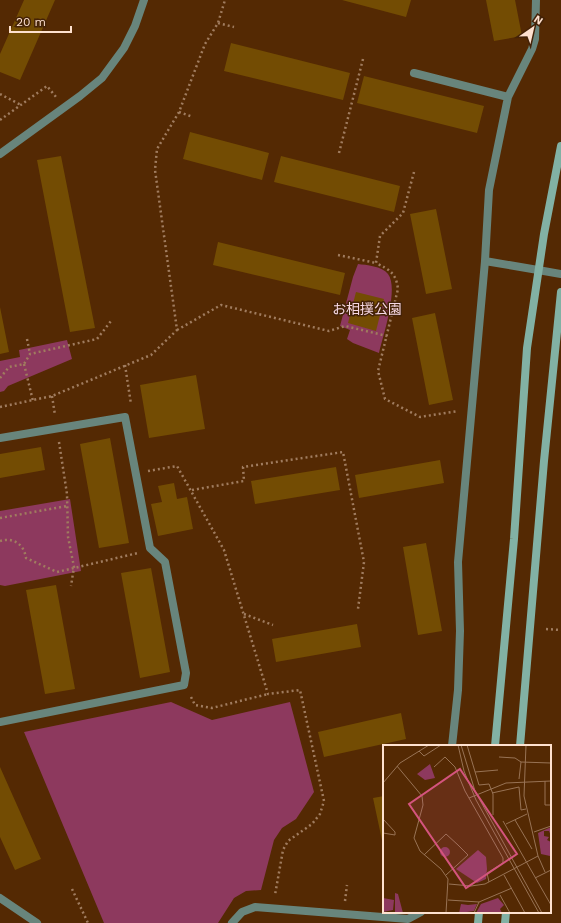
<svg xmlns="http://www.w3.org/2000/svg" width="561" height="923" viewBox="0 0 561 923" font-family="'Work Sans','Noto Sans JP',sans-serif">
  <rect width="100%" height="100%" fill="#542903"/>
  <path fill="#8d395e" d="M358 264C366 265 382 266 388 274 399 288 383 336 379 353L353 343 347 339 350 330 340 326 353 277Z
    M67 340 72 359 8 386 4 391 0 392V361L20 357 19 350Z
    M70 499 81 571 5 586 0 585V511Z
    M171 702 212 720 290 702 314 792 296 819 282 828 274 840 261 890 246 891 234 898 218 923H104L24 732Z"/>
  <path fill="#734c03" d="M24 0H55L20 80 0 72V54Z
    M342 0H411L406 17Z
    M486 0H515L522 36 494 41Z
    M231 43 350 73 343 100 224 71Z
    M364 76 484 106 477 133 357 103Z
    M190 132 269 153 262 180 183 159Z
    M61 156 95 328 70 332 37 160Z
    M281 156 400 186 394 212 274 182Z
    M436 209 452 289 426 294 410 214Z
    M218 242 345 273 340 295 213 265Z
    M356 292 384 299 376 331 348 323Z
    M0 307 9 352 0 354Z
    M435 313 453 400 429 405 412 318Z
    M196 375 205 429 149 438 140 385Z
    M110 438 129 543 99 548 80 444Z
    M41 447 45 470 0 478V454Z
    M440 460 444 483 359 498 355 475Z
    M336 467 340 490 255 504 251 481Z
    M174 483 177 499 187 497 193 529 158 536 151 504 162 502 158 486Z
    M426 543 442 631 418 635 403 547Z
    M151 568 170 672 140 678 121 573Z
    M56 585 75 689 45 694 26 590Z
    M357 624 361 647 276 662 272 639Z
    M401 713 406 739 324 757 318 732Z
    M0 767 41 859 15 870 0 837Z
    M384 796V845H383L373 798Z"/>
  <g fill="none" stroke-linecap="round" stroke-linejoin="round">
    <path stroke="#a07c5f" stroke-width="2.5" stroke-dasharray="2 3" stroke-linecap="butt" d="M218 23 234 27
      M0 94 21 105
      M179 112 193 117
      M0 120 47 86 56 97
      M339 153 363 59
      M414 172 403 213 380 236 376 263C390 270 396 273 398 289L378 371 385 399 420 417 458 411
      M338 255 376 263
      M177 330 221 305 329 331 345 326 387 336
      M27 339 30 354
      M24 364 33 401
      M125 365 131 404
      M0 378 9 367 24 364 30 354 97 339 111 321
      M52 396 55 415
      M0 407 52 396 151 355 177 330 155 170 157 149 179 112 205 44 218 23 225 0
      M59 442 67 494 68 537 74 567 71 586
      M148 471 177 466 224 550 268 694 300 690 324 801 320 814 312 824 288 841 283 850 275 895
      M192 490 244 481 243 467 343 452 364 562 358 609
      M0 518 67 506
      M0 541C13 537 24 544 26 558L57 572 138 553
      M244 614 273 625
      M546 629 561 630
      M191 697 195 705 212 708 268 694
      M72 889 88 923
      M345 901 347 885"/>
    <path stroke="#68857c" stroke-width="8" d="M414 73 508 97
      M485 261 538 270
      M0 438 125 417 150 548 165 562 186 673 184 685 0 722
      M452 746 458 690 460 631 458 562 485 261 489 190 508 97 532 49 535 39 536 0
      M232 923 242 912 255 907 408 919 421 912"/>
    <path stroke="#68857c" stroke-width="8" d="M0 154 80 96 102 78 124 48 135 26 144 0
      M538 270 561 274
      M0 898 37 923"/>
    <path stroke="#82b1a4" stroke-width="8" d="M495 746 514 539 527 348 544 234 561 146
      M520 746 544 461 561 292
      M478 923 479 912
      M505 923 506 912"/>
  </g>
  <g text-anchor="middle" dominant-baseline="central" stroke-width="3" stroke-linejoin="round" paint-order="stroke">
    <g font-size="14" fill="#f6d7e2" stroke="#442207">
      <text x="367" y="309">お相撲公園</text>
    </g>
  </g>
  <g transform="translate(383 745)">
    <rect width="168" height="168" fill="#542903"/>
    <path d="M47 19 52 33 42 35 34 29ZM168 82V91L166 86H161V91L166 92 164 95 168 97 167 111 158 109 155 88ZM57 107a5 5 0 1 1 10 0a5 5 0 1 1-10 0ZM95 105 103 112 104 124 103 134 94 138 73 124ZM12 148 15 149 20 168H12ZM0 153 11 155 10 165 0 167ZM115 153 121 160 117 164 119 168H93L98 159ZM78 159 85 160 94 159 91 166 76 168Z" fill="#8d395e"/>
    <path fill="none" stroke="#987355" stroke-width="1" d="M75 0 81 26 93 55 156 168M78 0 92 46 159 168M84 0 96 40 106 39 110 49V70M36 6 41 11 58 0M116 12 132 13 138 17 168 18M14 21 39 51 40 60 31 93 37 106 58 124 65 134 63 168M51 22 62 12 72 22 82 46 120 113V118L104 128 106 137M92 27 115 25M136 34 138 17M162 36V60H168M0 38 17 18 46 0M109 48 136 42 138 65 143 64M86 53 123 38 168 36M0 74 12 87V90L0 88M132 75 149 104M120 76 168 160M123 79 144 69M151 87 168 81M41 110 63 89 75 100 85 110 63 130M155 111 162 127M121 130 142 168M152 133 168 125M66 139 88 141 102 139 155 111 141 51 143 0M117 150 127 168M65 155 96 157 129 143M91 168 96 157"/>
    <path fill="#d4547e" fill-opacity="0.15" stroke="#d4547e" stroke-width="2" d="M77 24 134 109 83 143 26 59Z"/>
    <rect width="168" height="168" fill="none" stroke="#fee1cf" stroke-width="2"/>
  </g>
  <g transform="translate(533 28) rotate(34)" stroke="#442207" stroke-width="3" paint-order="stroke">
  <path d="M0-3L7 15L0 10L-7 15Z" fill="#fee1cf"/>
  <text y="-6" font-size="11" font-weight="bold" text-anchor="middle" fill="#fee1cf">N</text>
  </g>
  <path d="M10 26v6h61v-6" fill="none" stroke="#fee1cf" stroke-width="2"/>
  <text x="16" y="26" font-size="12" fill="#fee1cf" stroke="#442207" stroke-width="3" paint-order="stroke">20 m</text>
</svg>
